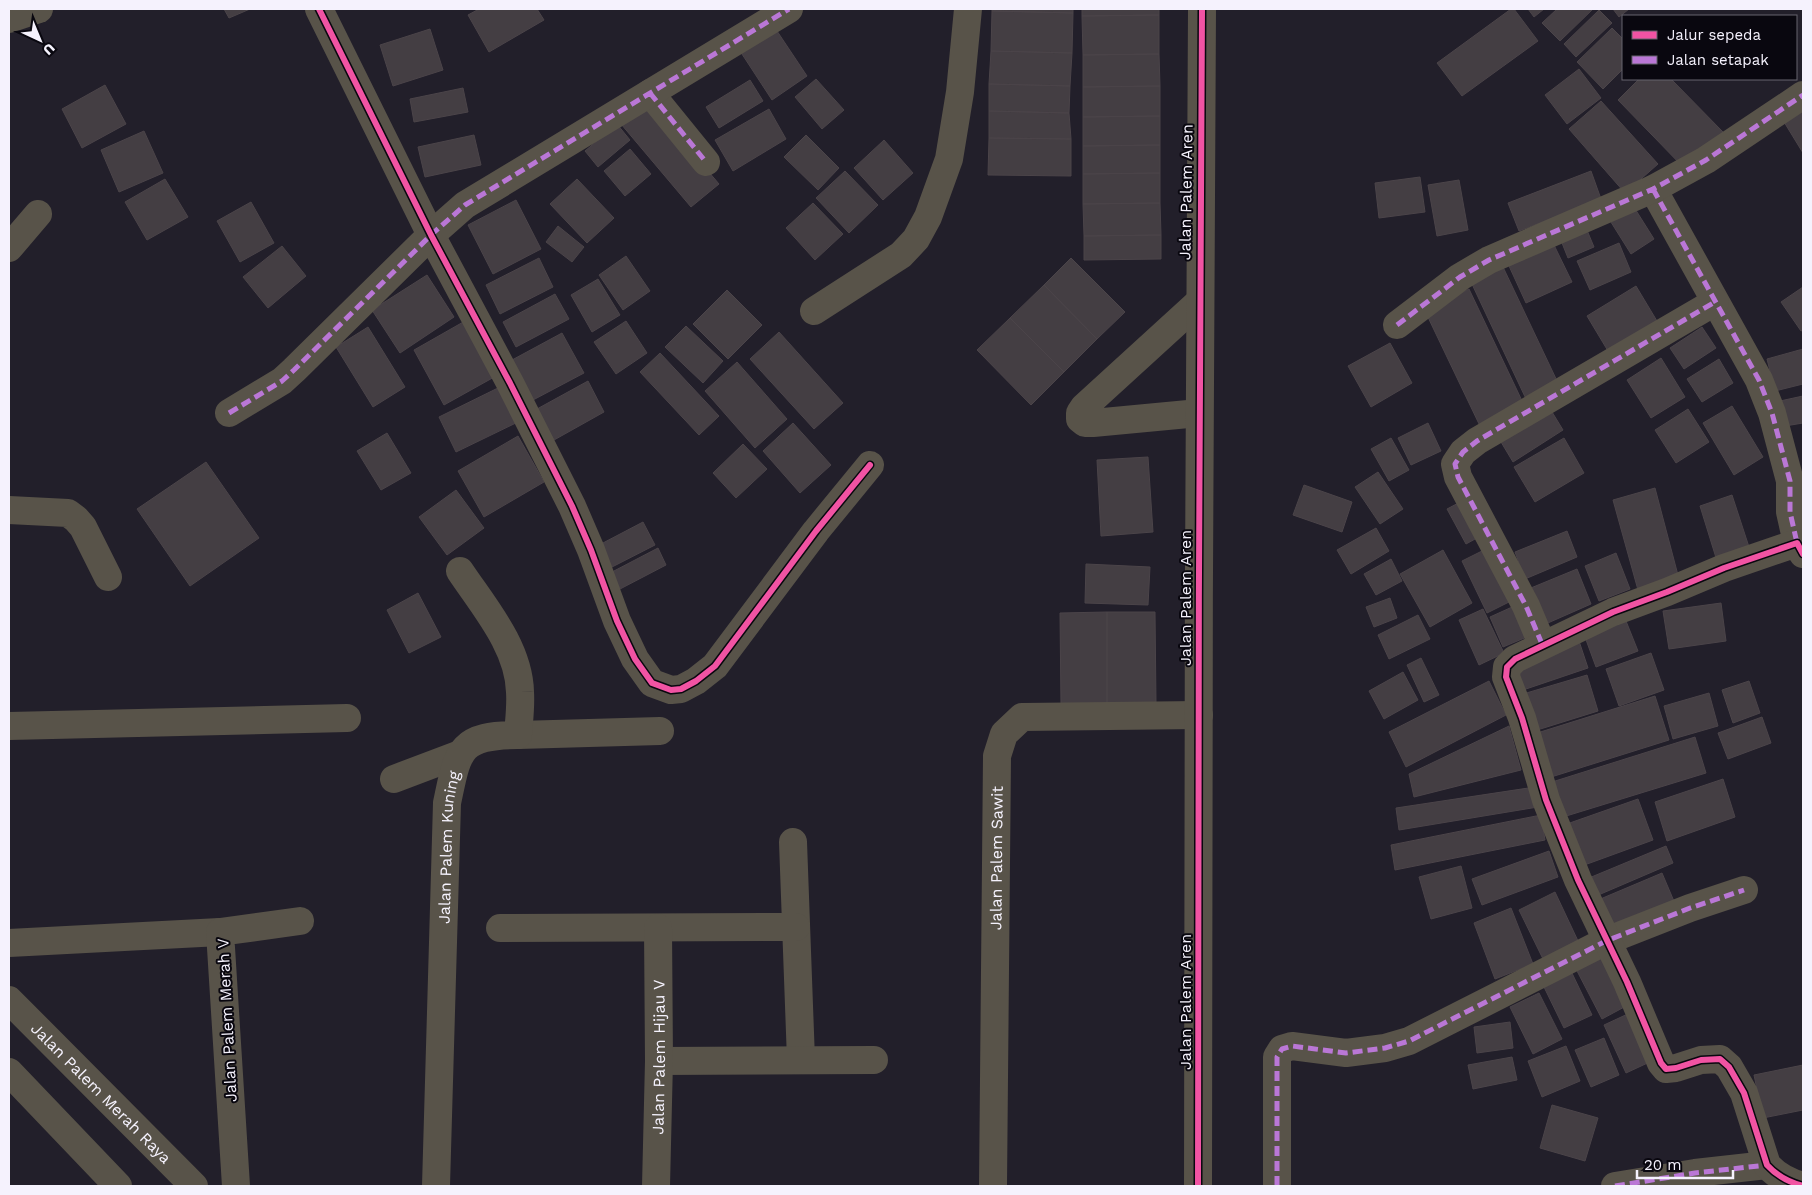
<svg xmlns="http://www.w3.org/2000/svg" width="1812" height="1195" viewBox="0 0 1812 1195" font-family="'Work Sans',sans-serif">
  <rect width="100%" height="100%" fill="#221f2a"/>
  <path fill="#443e43" stroke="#4b4449" d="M224 9H250L229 18Z
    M479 9H537L544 20 489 52 468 15Z
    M992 9H1073V13L992 11Z
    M1082 9H1159V15L1082 16Z
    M1511 9H1514L1538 41 1462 96 1437 63Z
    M1528 9H1544L1534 17Z
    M1557 9H1593L1560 41 1542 23Z
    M1613 9H1629L1619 17Z
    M1599 10 1612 23 1576 57 1564 44Z
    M992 11 1073 13 1072 53 991 51Z
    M1159 15V54L1083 55 1082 16Z
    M775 28 807 76 772 100 740 51Z
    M1612 28 1623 39V69L1603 89 1577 62Z
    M430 29 443 70 393 86 380 45Z
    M991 51 1072 53 1070 86 989 84Z
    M1159 54 1160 86 1083 87V55Z
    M1579 69 1601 98 1567 124 1545 95Z
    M816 79 844 110 822 129 795 97Z
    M1639 79H1671L1723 132 1685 169 1618 100Z
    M750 80 763 101 719 128 706 107Z
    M989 84 1070 86 1069 113 989 111Z
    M105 85 126 124 82 148 62 109Z
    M1160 86V116L1083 117V87Z
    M463 88 468 112 414 122 410 99Z
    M649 101 719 184 691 207 621 124Z
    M1601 101 1658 164 1625 193 1569 129Z
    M1803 104V153L1781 117Z
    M769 109 786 139 733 171 715 140Z
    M989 111 1069 113 1071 139 989 138Z
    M1160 116V145L1083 146V117Z
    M617 124 630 140 598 167 585 151Z
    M144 131 163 173 119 192 101 150Z
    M474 135 481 165 425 177 418 147Z
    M806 135 839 168 818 190 784 157Z
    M989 138 1071 139V176L988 175Z
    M884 140 913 173 883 200 854 168Z
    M1160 145V173L1083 174V146Z
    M630 149 651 174 625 196 604 171Z
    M845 171 878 205 849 233 816 198Z
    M1591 171 1601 199 1519 231 1508 203Z
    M1160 173V203L1083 204V174Z
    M1420 177 1425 212 1379 218 1375 183Z
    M165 179 188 217 147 240 125 202Z
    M577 179 614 218 587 243 550 204Z
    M1459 180 1468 230 1437 236 1428 185Z
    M516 200 541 249 493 274 468 225Z
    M251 202 274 243 240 262 217 221Z
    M813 203 843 234 815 260 786 228Z
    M1160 203 1161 235 1084 236 1083 204Z
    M1632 204 1654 239 1631 254 1609 219Z
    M1584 223 1594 247 1568 258 1558 233Z
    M558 226 584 247 572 262 546 242Z
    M1161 235V259L1084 260V236Z
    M1619 243 1631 272 1590 290 1577 261Z
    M1554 245 1572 282 1526 303 1509 266Z
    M282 246 306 276 268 308 243 277Z
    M626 256 650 291 623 310 599 275Z
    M539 258 553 287 500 314 486 285Z
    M1071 258 1125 312 1097 339 1044 285Z
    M1503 267 1559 385 1527 401 1471 282Z
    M427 275 454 317 400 353 372 310Z
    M598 279 620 315 592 332 571 295Z
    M1044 285 1097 339 1064 372 1010 318Z
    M1636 286 1657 321 1608 351 1587 316Z
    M1803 287V330L1801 331 1781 302Z
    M1469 289 1524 405 1480 426 1425 311Z
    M727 290 762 325 728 359 693 324Z
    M555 294 569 319 516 347 503 322Z
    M1010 318 1064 372 1031 405 977 350Z
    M465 321 496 376 444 405 414 350Z
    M626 321 647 353 616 374 594 342Z
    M686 326 723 361 703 383 665 347Z
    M368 327 405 387 373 407 336 347Z
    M1702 327 1716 348 1684 369 1670 348Z
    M779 332 843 403 814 429 750 359Z
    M562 333 584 373 533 400 512 360Z
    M1390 343 1412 383 1371 407 1348 366Z
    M1803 349V384L1775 391 1767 359Z
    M660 353 719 416 699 435 640 372Z
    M1661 358 1685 397 1651 418 1627 380Z
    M1719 359 1733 383 1702 402 1687 379Z
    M737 362 787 419 755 448 705 391Z
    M588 381 604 412 554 440 537 409Z
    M502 386 520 421 456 452 439 417Z
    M1803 396V423L1785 426 1780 401Z
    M1732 406 1763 457 1734 475 1703 423Z
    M1549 407 1563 430 1513 462 1498 437Z
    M1688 409 1709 442 1676 463 1655 430Z
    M793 423 831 465 800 493 763 451Z
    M1428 423 1441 451 1411 465 1398 438Z
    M387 433 411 473 381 490 357 451Z
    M518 436 544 482 484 517 458 471Z
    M1391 438 1409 470 1389 481 1371 449Z
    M1564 438 1584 473 1535 502 1514 467Z
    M743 444 767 469 736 498 713 473Z
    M1148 457 1153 532 1101 536 1097 460Z
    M206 462 259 538 190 586 137 509Z
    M1378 472 1403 509 1380 524 1355 487Z
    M1304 485 1352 502 1342 532 1293 515Z
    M1655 488 1679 579 1638 590 1613 500Z
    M456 490 484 528 447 555 419 517Z
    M1732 495 1750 550 1717 561 1700 506Z
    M1466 499 1486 533 1466 544 1447 509Z
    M643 522 655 545 612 567 601 544Z
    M1376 528 1389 551 1351 574 1337 550Z
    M1567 531 1577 557 1525 579 1515 552Z
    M1492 546 1517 598 1487 613 1462 561Z
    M658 548 666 565 620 589 612 572Z
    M1443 550 1472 603 1430 627 1400 574Z
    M1616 553 1630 589 1599 601 1585 566Z
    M1391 559 1402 581 1376 595 1364 574Z
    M1086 564 1150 567 1148 605 1085 603Z
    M1577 569 1591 604 1541 626 1526 590Z
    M418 593 441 637 409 653 387 610Z
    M1390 598 1397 618 1374 627 1366 607Z
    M1521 603 1534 634 1503 647 1490 617Z
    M1721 603 1726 641 1669 649 1663 611Z
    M1483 609 1504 653 1479 665 1459 620Z
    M1107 612H1155L1156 704 1107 705Z
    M1107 612V705L1061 706 1060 613Z
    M1418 615 1430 639 1389 659 1378 635Z
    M1626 621 1638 651 1596 667 1585 637Z
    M1579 641 1588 668 1523 690 1514 663Z
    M1651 653 1664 690 1619 706 1606 669Z
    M1421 658 1439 695 1424 702 1407 665Z
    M1403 672 1418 700 1384 719 1369 691Z
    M1587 675 1598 711 1534 731 1523 694Z
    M1489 681 1506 715 1406 767 1389 732Z
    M1749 681 1760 713 1733 723 1722 690Z
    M1709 693 1718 726 1673 739 1664 706Z
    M1655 696 1669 740 1548 778 1534 734Z
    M1762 717 1771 743 1728 759 1718 733Z
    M1509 726 1521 770 1414 797 1409 774Z
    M1695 737 1706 773 1563 817 1552 782Z
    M1723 779 1735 817 1667 841 1655 802Z
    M1535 787 1538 807 1399 830 1396 808Z
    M1638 799 1653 840 1579 867 1564 825Z
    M1541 815 1545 840 1395 870 1391 845Z
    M1666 846 1673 863 1596 896 1589 878Z
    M1549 851 1558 877 1482 905 1472 879Z
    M1461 866 1472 908 1431 919 1419 877Z
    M1662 873 1676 906 1611 933 1598 900Z
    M1555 892 1579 943 1544 961 1519 910Z
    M1511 908 1533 964 1495 979 1474 923Z
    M1602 955 1628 1005 1602 1019 1576 969Z
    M1571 971 1592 1015 1564 1028 1543 985Z
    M1539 993 1562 1039 1533 1054 1510 1007Z
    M1632 1012 1654 1060 1626 1073 1604 1025Z
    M1510 1022 1513 1048 1477 1053 1474 1027Z
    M1604 1038 1619 1075 1591 1087 1575 1050Z
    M1566 1046 1580 1081 1542 1097 1528 1061Z
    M1512 1057 1517 1080 1473 1089 1468 1065Z
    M1803 1065V1110L1763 1118 1754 1075Z
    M1552 1105 1598 1118 1585 1161 1540 1148Z"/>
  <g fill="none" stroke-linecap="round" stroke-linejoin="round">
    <g stroke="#585349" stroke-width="28">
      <path d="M319 9 431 235 510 383 572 506 591 550 617 621 635 659 652 683 671 690 681 689 696 681 715 666 816 531 870 465"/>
      <path d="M9 19 39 9"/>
      <path d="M650 93 706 162"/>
      <path d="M1653 189 1759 380 1772 413 1790 481V512L1797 543 1803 539"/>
      <path d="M9 248 38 214"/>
      <path d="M814 311 901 255 916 239 928 217 949 159 960 92 968 9"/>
      <path d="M1397 325 1460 277 1489 260 1653 189 1706 160 1803 95"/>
      <path d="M229 413 282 381 294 370 431 235 465 205 789 9"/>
      <path d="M1199 413 1093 423H1085L1080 419V413L1084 407 1199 302"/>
      <path d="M9 510 68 513 76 519 83 527 108 577"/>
      <path d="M1542 644 1526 606 1458 477 1455 464 1463 452 1477 441 1715 302"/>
      <path d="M9 726 347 718"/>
      <path d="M518 735 660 731"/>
      <path d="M394 779 460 754"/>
      <path d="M793 842 801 1060"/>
      <path d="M500 928 796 927"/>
      <path d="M9 943 220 932"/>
      <path d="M659 1061 874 1060"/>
      <path d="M236 1186 220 932 300 921"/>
      <path id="s1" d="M436 1186 447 803C458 751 458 735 518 735 519 721 521 706 520 692 519 647 484 607 460 571"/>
      <path id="s2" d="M656 1186 659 1061 658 928"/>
      <path d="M1277 1186V1057L1282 1049 1292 1046 1346 1053 1385 1048 1409 1041 1606 941 1690 908 1744 890"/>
      <path d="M1615 1186 1695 1173 1767 1165"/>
      <path d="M1803 1186C1788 1182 1777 1176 1767 1165L1744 1093 1729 1067 1720 1059 1701 1060 1676 1068 1666 1069 1661 1063 1627 982 1578 880 1546 800 1522 718 1506 677 1507 667 1515 659 1613 612 1667 592 1724 568 1797 543 1803 554"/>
    </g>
    <g stroke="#585349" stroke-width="28">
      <path id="s3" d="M9 1000 194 1186"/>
      <path d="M9 1072 118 1186"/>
      <path id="s4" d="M993 1186 997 756 1004 734 1022 717 1199 715"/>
      <path d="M1198 1186C1199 794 1198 401 1202 9"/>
    </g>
    <path stroke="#ba77d6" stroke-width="5" stroke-dasharray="10 5" stroke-linecap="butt" d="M650 93 706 162
      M1653 189 1759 380 1772 413 1790 481V512L1797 543 1800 541
      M1397 325 1460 277 1489 260 1653 189 1706 160 1803 95
      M229 413 282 381 294 370 431 235 465 205 789 9
      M1542 644 1526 606 1458 477 1455 464 1463 452 1477 441 1715 302
      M1277 1186V1057L1282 1049 1292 1046 1346 1053 1385 1048 1409 1041 1606 941 1690 908 1744 890
      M1615 1186 1695 1173 1767 1165"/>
    <g stroke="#09070f" stroke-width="9">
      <path id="cycleway" d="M319 9 431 235 510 383 572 506 591 550 617 621 635 659 652 683 671 690 681 689 696 681 715 666 816 531 870 465
        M1198 1186C1199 794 1198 401 1202 9
        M1803 1186C1788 1182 1777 1176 1767 1165L1744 1093 1729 1067 1720 1059 1701 1060 1676 1068 1666 1069 1661 1063 1627 982 1578 880 1546 800 1522 718 1506 677 1507 667 1515 659 1613 612 1667 592 1724 568 1797 543 1803 554"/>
    </g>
    <use href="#cycleway" stroke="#f153a3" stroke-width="6"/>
  </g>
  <g text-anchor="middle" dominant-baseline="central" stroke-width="4" stroke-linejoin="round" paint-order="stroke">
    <g font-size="16" fill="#f5f2fd" stroke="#09070f">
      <text transform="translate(1186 192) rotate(-89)">Jalan Palem Aren</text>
      <text transform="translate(1185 598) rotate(-90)">Jalan Palem Aren</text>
      <text stroke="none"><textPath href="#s1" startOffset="339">Jalan Palem Kuning</textPath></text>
      <text stroke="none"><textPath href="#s4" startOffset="328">Jalan Palem Sawit</textPath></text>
      <text transform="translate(1185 1002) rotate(-90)">Jalan Palem Aren</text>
      <text transform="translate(227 1020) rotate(-93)">Jalan Palem Merah V</text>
      <text stroke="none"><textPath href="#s2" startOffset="129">Jalan Palem Hijau V</textPath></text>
      <text stroke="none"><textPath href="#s3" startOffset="131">Jalan Palem Merah Raya</textPath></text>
    </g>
  </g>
  <rect width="1812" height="1195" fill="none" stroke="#f5f2fd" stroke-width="20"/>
  <rect x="1622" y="15" width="175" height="65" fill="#09070f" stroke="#67656e"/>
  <rect x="1632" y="31" width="25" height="8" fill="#f153a3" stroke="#67656e"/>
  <text x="1667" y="40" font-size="15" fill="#f5f2fd">Jalur sepeda</text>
  <rect x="1632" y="56" width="25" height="8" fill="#ba77d6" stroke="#67656e"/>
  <text x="1667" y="65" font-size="15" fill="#f5f2fd">Jalan setapak</text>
  <g transform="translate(40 40) rotate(136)" stroke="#09070f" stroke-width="4" paint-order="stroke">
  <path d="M0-4L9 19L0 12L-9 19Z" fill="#f5f2fd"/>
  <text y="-8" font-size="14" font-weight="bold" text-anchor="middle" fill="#f5f2fd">U</text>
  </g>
  <path d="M1637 1170v8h96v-8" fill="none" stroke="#f5f2fd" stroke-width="2.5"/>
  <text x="1644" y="1170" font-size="15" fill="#f5f2fd" stroke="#09070f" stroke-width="4" paint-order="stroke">20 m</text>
</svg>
